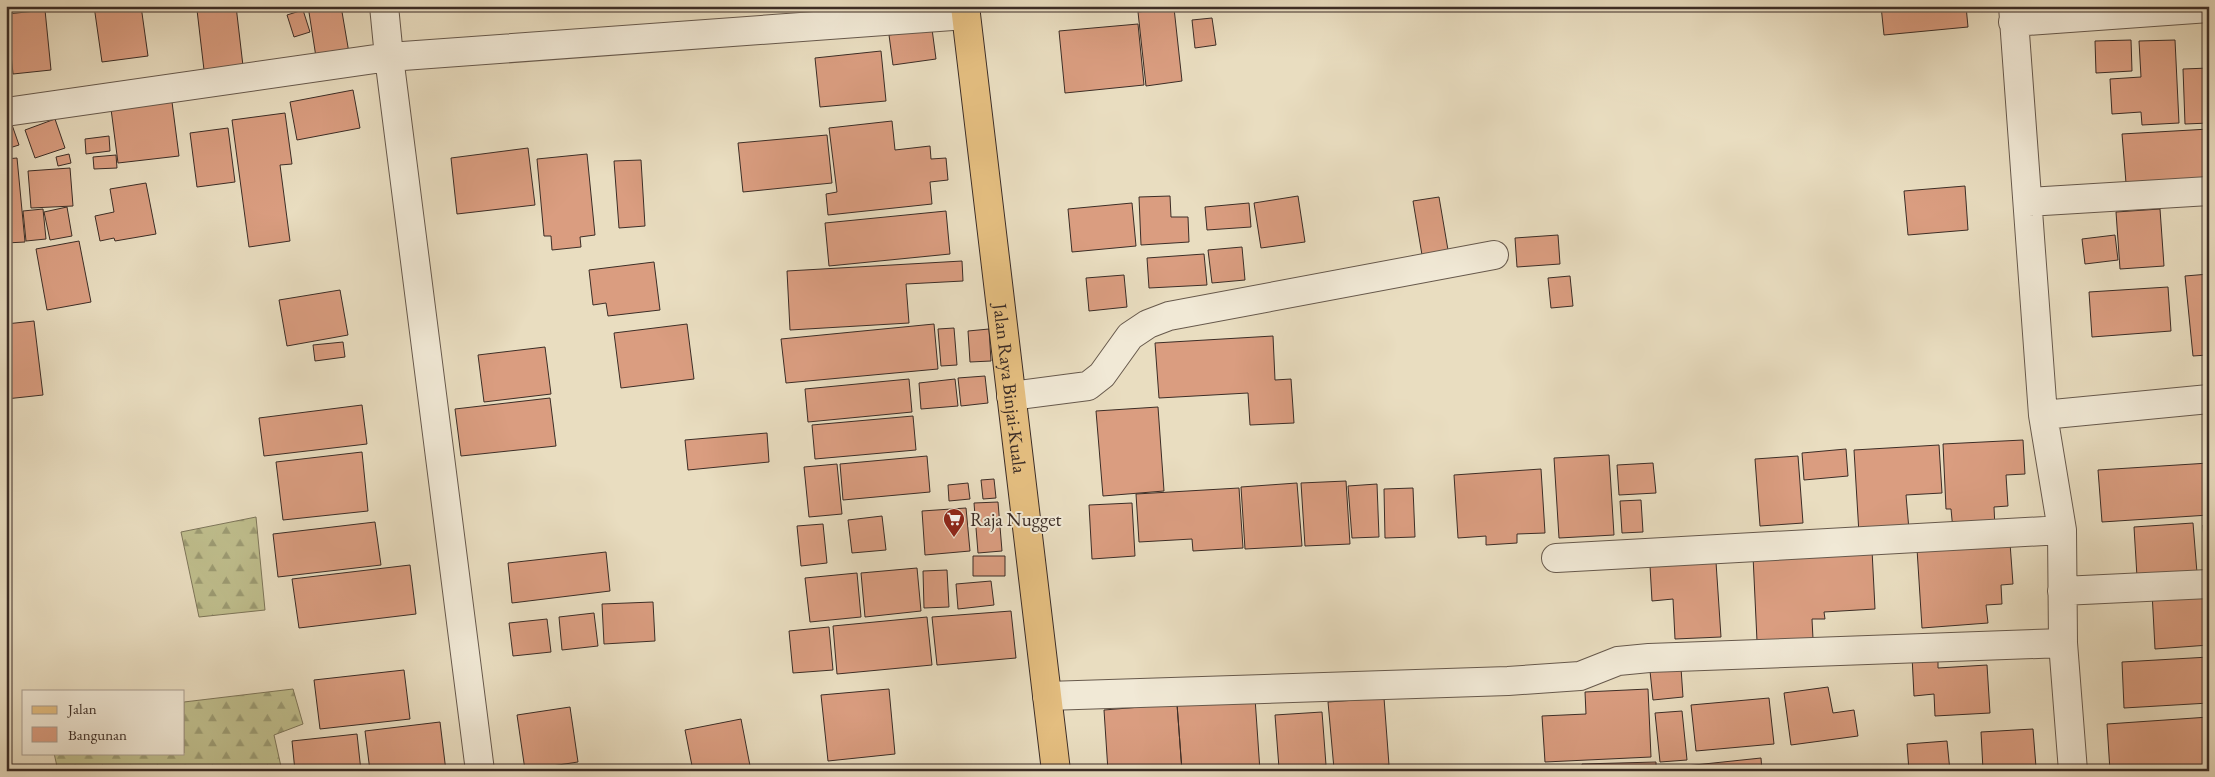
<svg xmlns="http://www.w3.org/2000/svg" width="2215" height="777" viewBox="0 0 2215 777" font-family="'EB Garamond',serif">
  <defs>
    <pattern id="forest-firs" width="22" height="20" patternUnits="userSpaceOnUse" patternTransform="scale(1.25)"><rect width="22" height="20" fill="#bfbe8d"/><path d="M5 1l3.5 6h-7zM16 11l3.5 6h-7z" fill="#9c9b73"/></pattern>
  </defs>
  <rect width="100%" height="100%" fill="#e9ddc0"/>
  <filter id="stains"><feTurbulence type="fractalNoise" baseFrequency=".004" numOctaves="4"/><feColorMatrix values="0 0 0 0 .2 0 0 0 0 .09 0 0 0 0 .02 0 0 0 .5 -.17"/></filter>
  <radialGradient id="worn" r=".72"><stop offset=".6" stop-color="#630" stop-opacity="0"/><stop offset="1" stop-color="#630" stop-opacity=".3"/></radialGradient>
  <path fill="url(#forest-firs)" stroke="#7e765a" d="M256 517 265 610 199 617 181 532Z
    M293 689 303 724 274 735 282 771H58L54 753H184V702Z"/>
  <path fill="#da9d80" stroke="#3c2d26" d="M94 6H141L148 56 102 62Z
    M236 6 243 66 204 70 197 10Z
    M308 6H341L349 53 316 57Z
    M1881 6H1966L1968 27 1884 35Z
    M1174 8 1182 81 1146 86 1138 12Z
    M45 10 51 70 13 74 7 14Z
    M303 10 310 32 294 37 287 15Z
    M1212 18 1216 45 1195 48 1192 20Z
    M1138 24 1144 85 1065 93 1059 31Z
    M932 29 936 59 893 65 889 35Z
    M2131 40 2132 71 2096 73 2095 41Z
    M2175 40 2179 123 2142 125 2141 112 2112 114 2110 79 2141 77 2139 41Z
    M881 51 886 101 820 107 815 58Z
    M2209 68V123L2185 124 2183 69Z
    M353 90 360 128 297 140 290 102Z
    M172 102 179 156 118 163 111 109Z
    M285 113 292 164 280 165 290 241 249 247 232 120Z
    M55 119 65 148 35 158 25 130Z
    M892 121 895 150 930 146 931 159 946 158 948 180 930 182 932 204 828 215 826 194 837 192 829 128Z
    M11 122 19 145 6 149V124Z
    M228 128 235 182 197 187 190 133Z
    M2209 129V178L2126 183 2122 134Z
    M827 135 832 183 743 192 738 143Z
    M109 136 110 151 86 154 85 139Z
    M528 148 535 205 457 214 451 158Z
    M69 154 71 163 58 166 56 157Z
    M587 154 595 235 580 237 581 247 552 250 551 236H544L537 159Z
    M116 155 117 168 94 169 93 157Z
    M17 158 25 242 6 243V159Z
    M641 160 645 226 619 228 614 161Z
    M70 168 73 206 31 208 28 171Z
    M146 183 156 234 115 241 114 238 100 241 95 216 114 212 110 189Z
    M1965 186 1968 230 1908 235 1904 191Z
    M1170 196 1171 217H1188L1189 242 1141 245 1139 197Z
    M1298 196 1305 242 1261 248 1254 203Z
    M1439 197 1448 250 1422 255 1413 201Z
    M1132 203 1136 246 1072 252 1068 209Z
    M1249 203 1251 227 1207 230 1205 207Z
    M67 207 72 236 50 240 44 212Z
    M43 209 46 239 26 241 23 211Z
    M2160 209 2164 266 2120 269 2116 212Z
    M946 211 950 254 829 266 825 223Z
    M1558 235 1560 264 1517 267 1515 238Z
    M2115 235 2118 260 2085 264 2082 239Z
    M79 241 91 302 47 310 36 249Z
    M1242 247 1245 280 1212 283 1208 250Z
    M1204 254 1207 285 1149 288 1147 258Z
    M962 261 963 281 906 284 909 323 790 330 787 271Z
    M654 262 660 310 608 316 606 303 593 305 589 270Z
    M2209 274V370H2208L2207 355 2193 356 2185 276Z
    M1124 275 1127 307 1089 311 1086 278Z
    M1570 276 1573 306 1551 308 1548 278Z
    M2168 287 2171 331 2092 337 2089 292Z
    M340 290 348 335 287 346 279 300Z
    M34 321 43 395 6 399V324Z
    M687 324 694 379 621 388 614 333Z
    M934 324 938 369 786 383 781 339Z
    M954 328 957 365 941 366 938 329Z
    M989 329 991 361 970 362 968 331Z
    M1273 336 1275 380 1291 379 1294 423 1250 425 1248 393 1159 398 1155 343Z
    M343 342 345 357 315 361 313 345Z
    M545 347 551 394 484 402 478 355Z
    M985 376 988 403 961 406 958 378Z
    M909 379 912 412 808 422 805 389Z
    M955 379 958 406 921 409 919 383Z
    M550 398 556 446 461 456 455 409Z
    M362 405 367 444 264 456 259 418Z
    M1158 407 1164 491 1103 496 1096 411Z
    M913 416 916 450 815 459 812 425Z
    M767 433 769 462 688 470 685 440Z
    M2023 440 2025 474 2006 475 2008 506 1994 507 1995 528 1953 530 1951 509H1946L1943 444Z
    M1939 445 1942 493 1906 495 1909 530 1859 534 1854 450Z
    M1846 449 1848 476 1804 480 1802 453Z
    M362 452 368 511 283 520 276 462Z
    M1609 455 1614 535 1559 538 1554 458Z
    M927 456 930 492 843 500 840 464Z
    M1798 456 1803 523 1760 526 1755 459Z
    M1653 463 1656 493 1619 495 1617 465Z
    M2209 463V515L2102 522 2098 470Z
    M837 464 842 514 809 517 804 467Z
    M1541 469 1545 533 1517 534V543L1486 545V536L1458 538 1454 475Z
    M994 479 996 498 983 499 981 480Z
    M1346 481 1350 544 1305 546 1301 483Z
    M968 483 970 499 949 501 948 485Z
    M1297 483 1302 546 1245 549 1241 487Z
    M1377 484 1379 537 1352 538 1348 486Z
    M1239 488 1243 548 1193 551 1192 539 1139 542 1136 494Z
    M1413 488 1415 537 1385 538 1384 489Z
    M1641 500 1643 532 1622 533 1620 501Z
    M998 502 1002 551 978 553 974 503Z
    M1132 503 1135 556 1092 559 1089 505Z
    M966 508 970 551 925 555 922 511Z
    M882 516 886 550 852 553 848 520Z
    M375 522 381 565 278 577 273 534Z
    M2193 523 2197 573 2137 577 2134 527Z
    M823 524 827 563 801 566 797 526Z
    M2209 524V577H2206L2203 525Z
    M2010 543 2013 584 2001 585 2002 604 1986 605 1988 623 1922 628 1917 549Z
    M1872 550 1875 609 1824 612 1825 619H1812L1813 639 1757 641 1753 556Z
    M606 552 610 591 512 603 508 563Z
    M973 556H1005V576H973Z
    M1716 562 1721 637 1675 639 1673 599 1652 601 1650 566Z
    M410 565 416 614 299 628 292 579Z
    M917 568 921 611 865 617 861 573Z
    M947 570 949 607 924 608 923 571Z
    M857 573 861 617 810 622 805 578Z
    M991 581 994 605 958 609 956 584Z
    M2209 588V645L2155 649 2152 592Z
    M653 602 655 641 604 644 602 604Z
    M1011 611 1016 658 937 665 932 617Z
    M594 613 598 646 562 650 559 617Z
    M927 617 932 665 837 674 833 626Z
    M547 619 551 652 513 656 509 623Z
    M829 627 833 670 793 673 789 631Z
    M1938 655V668L1987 665 1990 713 1935 716 1934 694 1914 696 1912 656Z
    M2209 657V703L2124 708 2122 662Z
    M1681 668 1683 697 1653 700 1650 671Z
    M404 670 410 719 320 729 314 680Z
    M1828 687 1833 713 1854 710 1858 736 1791 745 1784 693Z
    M889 689 895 754 828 761 821 695Z
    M1648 689 1651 757 1545 762 1542 716 1586 714 1585 692Z
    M1255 698 1260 771H1182L1177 704Z
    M1384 698 1389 765 1334 769 1328 702Z
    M1769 698 1774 744 1696 751 1691 705Z
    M1177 704 1182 771H1108L1104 710Z
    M570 707 578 762 525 770 517 715Z
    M1682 711 1687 760 1660 762 1655 713Z
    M1322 712 1326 765 1279 768 1275 715Z
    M2209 717V771H2110L2107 724Z
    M741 719 751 771H693L685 730Z
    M440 722 446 771H370L365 731Z
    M2033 729 2036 767 1983 770 1981 732Z
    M357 734 361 771H295L292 741Z
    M1947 741 1950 771H1909L1907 744Z
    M1761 758 1762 771H1685V766Z
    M1656 762V771H1582V764Z"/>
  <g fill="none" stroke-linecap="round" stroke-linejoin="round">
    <g stroke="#67594c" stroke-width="30">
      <path id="minor" d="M384 6 389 57 480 771
        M2013 6 2043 415 2062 530 2063 643 2073 771
        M2013 22 2209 8
        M6 112 389 57 966 15
        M2028 202 2209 191
        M1011 396 1088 386 1102 375 1130 336 1148 324 1169 316 1494 255
        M2043 415 2209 399
        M1556 558 2062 530
        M2062 591 2209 584
        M1047 696 1508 681 1580 676 1618 661 1649 658 2063 643"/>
    </g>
    <g stroke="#3c2d26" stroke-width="30">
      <g id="major">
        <path id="s1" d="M965 6 1056 771"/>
      </g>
    </g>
    <use href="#minor" stroke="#f1e9d6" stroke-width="28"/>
    <use href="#major" stroke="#e4be80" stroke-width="28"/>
  </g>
  <defs>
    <g id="supermarket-pin" transform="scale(1.125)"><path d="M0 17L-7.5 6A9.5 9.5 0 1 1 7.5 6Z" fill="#8f2418" stroke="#f1e9d6"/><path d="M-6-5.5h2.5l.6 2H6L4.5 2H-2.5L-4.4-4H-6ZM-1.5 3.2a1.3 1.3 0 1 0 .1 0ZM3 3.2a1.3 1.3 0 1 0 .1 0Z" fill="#fff"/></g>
  </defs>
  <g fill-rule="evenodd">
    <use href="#supermarket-pin" x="954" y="519"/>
  </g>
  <g text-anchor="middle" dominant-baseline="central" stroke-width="4" stroke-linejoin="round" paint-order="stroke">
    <g font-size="19" fill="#3c2d26" stroke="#f1e9d6">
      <text stroke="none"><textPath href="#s1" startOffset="385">Jalan Raya Binjai-Kuala</textPath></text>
    </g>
    <g font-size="19" fill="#3c2d26" stroke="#f1e9d6" text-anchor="start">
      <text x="970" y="519">Raja Nugget</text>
    </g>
  </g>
  <rect width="2215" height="777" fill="none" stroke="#e9ddc0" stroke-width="25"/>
  <rect x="8" y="8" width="2200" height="762" fill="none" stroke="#3c2d26" stroke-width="2.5"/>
  <rect x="12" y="12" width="2190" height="752" fill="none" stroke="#3c2d26"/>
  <rect x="22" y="690" width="162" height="65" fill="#f1e9d6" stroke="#a99e90"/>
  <rect x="32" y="706" width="25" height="8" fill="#e4be80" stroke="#a99e90"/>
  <text x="68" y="714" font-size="15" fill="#3c2d26">Jalan</text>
  <rect x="32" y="727" width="25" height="15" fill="#da9d80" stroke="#a99e90"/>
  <text x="68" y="740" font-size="15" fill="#3c2d26">Bangunan</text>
  <rect width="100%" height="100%" filter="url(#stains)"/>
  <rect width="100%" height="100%" fill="url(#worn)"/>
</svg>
